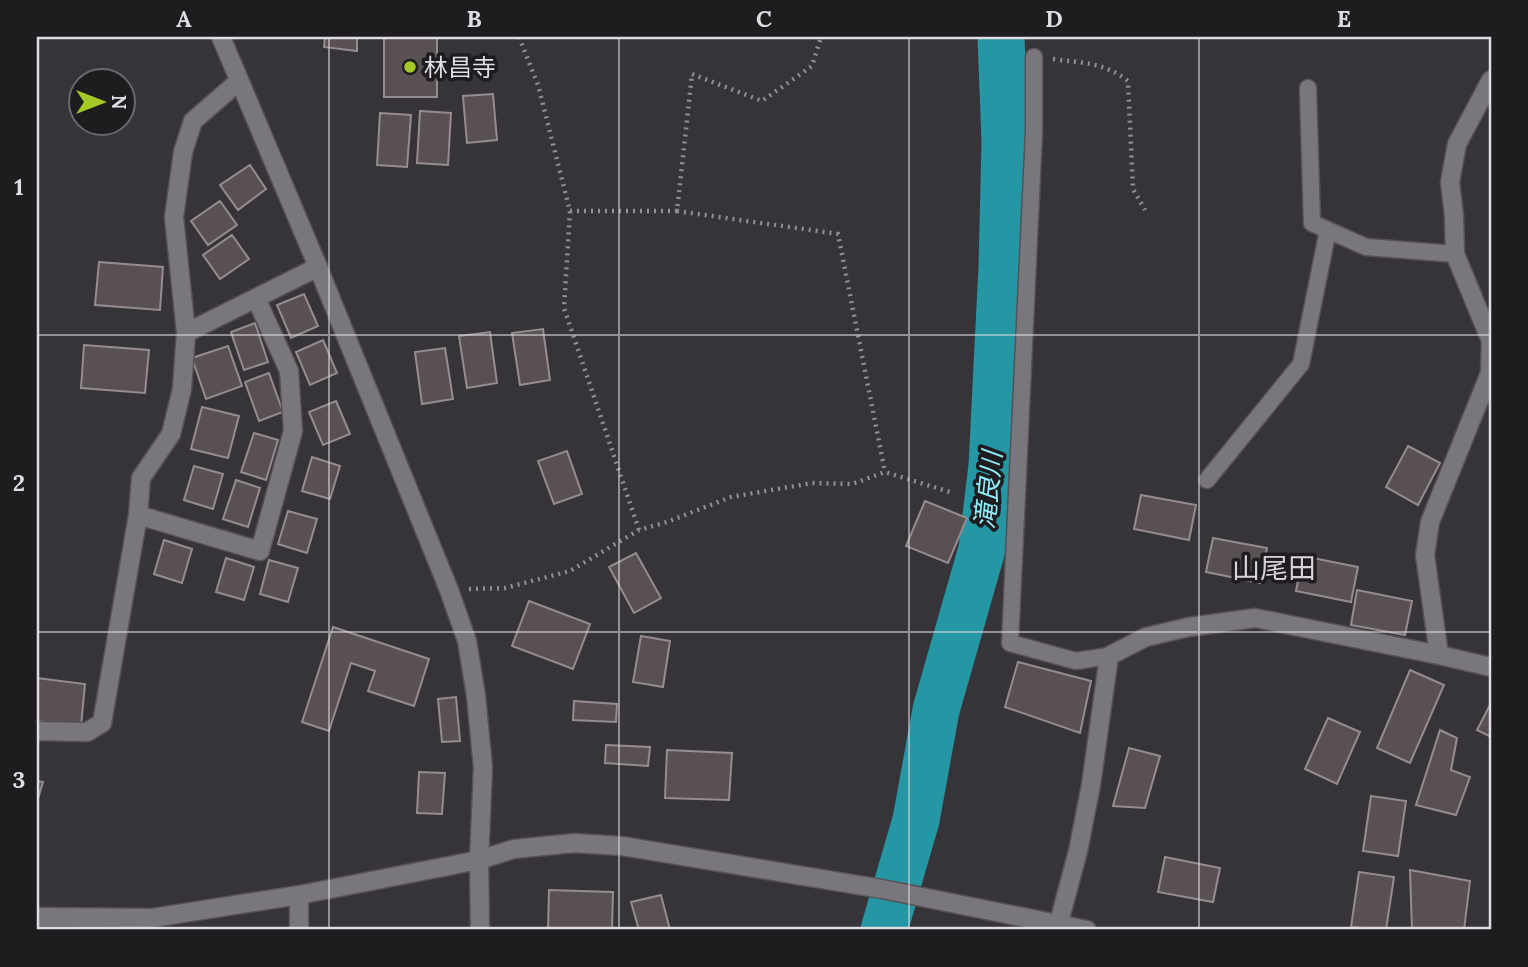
<svg xmlns="http://www.w3.org/2000/svg" width="1528" height="967" viewBox="0 0 1528 967" font-family="Lora,'Noto Sans JP',serif">
  <rect width="100%" height="100%" fill="#373439"/>
  <g fill="none" stroke-linecap="round" stroke-linejoin="round">
    <path stroke="#2596a4" stroke-width="47" d="M884 930 916 820 936 710 982 549 992 466 1002 267 1005 142 1001 37"/>
  </g>
  <path fill="#585053" stroke="#948c8e" stroke-width="2" d="M325 37H357V51L324 47Z
    M384 37H437V97H384Z
    M493 94 497 140 467 143 463 96Z
    M420 111 451 113 448 165 417 163Z
    M380 113 411 115 407 167 377 165Z
    M250 165 266 189 238 210 220 185Z
    M220 201 237 225 208 245 191 221Z
    M232 235 249 259 220 279 203 255Z
    M99 262 163 267 160 310 95 305Z
    M304 294 318 326 291 338 277 305Z
    M255 323 268 362 244 370 231 332Z
    M543 329 550 380 520 385 512 333Z
    M490 332 497 383 467 388 459 336Z
    M323 340 337 373 310 385 296 352Z
    M84 345 149 350 145 393 81 388Z
    M228 346 242 386 206 399 192 358Z
    M445 348 453 399 422 404 415 352Z
    M269 373 283 412 259 421 245 382Z
    M336 401 350 434 323 445 309 412Z
    M202 407 239 416 228 458 191 449Z
    M254 433 278 440 266 480 241 472Z
    M1408 446 1440 463 1418 505 1386 487Z
    M567 451 582 494 554 504 538 461Z
    M312 457 340 466 330 499 302 491Z
    M194 466 223 474 213 509 184 500Z
    M236 480 260 488 248 527 223 519Z
    M1141 495 1196 505 1189 540 1134 529Z
    M925 501 967 518 948 563 906 546Z
    M288 511 317 519 307 553 278 544Z
    M1213 538 1267 548 1260 583 1206 572Z
    M164 540 192 549 182 583 154 574Z
    M636 553 661 598 634 613 609 567Z
    M1303 556 1358 567 1351 602 1296 591Z
    M226 558 254 567 244 600 216 592Z
    M269 560 298 568 288 602 260 594Z
    M1357 590 1412 601 1405 635 1351 625Z
    M529 601 590 624 573 669 512 646Z
    M333 627 429 659 414 706 368 691 375 671 351 663 329 731 302 722Z
    M641 636 670 641 663 687 633 682Z
    M1018 662 1091 681 1080 733 1005 707Z
    M1410 670 1444 685 1410 763 1377 748Z
    M37 678 85 684 81 726 37 721Z
    M456 697 460 741 442 742 438 699Z
    M574 701 617 704 616 722 573 720Z
    M1491 703V737L1477 730Z
    M1328 718 1360 732 1337 784 1305 769Z
    M1440 730 1457 738 1451 770 1470 777 1456 815 1416 805Z
    M606 745 650 747 648 766 605 763Z
    M1129 748 1160 756 1145 808 1113 806Z
    M667 750 732 753 729 800 665 798Z
    M419 772 445 773 442 814 417 813Z
    M37 781 43 782 37 802Z
    M1371 796 1406 801 1398 856 1363 851Z
    M1165 857 1220 868 1213 902 1158 892Z
    M1410 870 1470 881 1464 930H1412Z
    M1359 872 1394 877 1386 930 1351 927Z
    M549 890 613 892 612 930H548Z
    M661 895 670 930H639L631 902Z"/>
  <g fill="none" stroke-linecap="round" stroke-linejoin="round">
    <g stroke="#555157" stroke-width="19">
      <path id="lane" d="M1034 57V131L1010 643 1076 661 1109 656
        M1308 88 1312 223 1366 247 1455 254
        M1207 480 1301 364 1328 230"/>
    </g>
    <g stroke="#555157" stroke-width="21">
      <path id="street" d="M1491 80 1457 144 1450 182 1454 216 1455 254 1491 341 1490 373 1430 522 1425 555 1439 655 1491 667
        M186 333 318 267
        M138 515 260 551 293 431 289 371 256 298
        M37 731 87 732 102 723 138 515 141 478 171 434 182 389 186 333 174 217 183 152 193 121 238 82
        M37 917 152 918 299 895 479 860 514 849 574 843 622 846 882 889 1087 930
        M1058 926 1078 851 1091 785 1109 656 1146 637 1189 627 1255 618 1439 655
        M299 930V895"/>
    </g>
    <g stroke="#555157" stroke-width="21">
      <path id="secondary" d="M221 37 318 267 449 590 467 641 476 696 483 768 479 860 480 930"/>
    </g>
    <path stroke="#918f93" stroke-width="4.5" stroke-dasharray="2 5" stroke-linecap="butt" d="M519 37 538 85 570 211 564 308 639 530
      M1053 59C1082 63 1104 62 1128 81L1133 189 1145 210
      M570 211H677L692 74 762 101 812 66 821 37
      M677 211 838 234 885 472
      M469 589 505 588 570 571 639 530 667 522 731 497 812 483 852 484 885 472 950 492"/>
    <use href="#lane" stroke="#7a767d" stroke-width="16"/>
    <use href="#street" stroke="#7a767d" stroke-width="18"/>
    <use href="#secondary" stroke="#7a767d" stroke-width="18"/>
  </g>
  <path fill="none" stroke="#dfdde1" stroke-width="2" stroke-opacity="0.55" d="M329 37V930M619 37V930M909 37V930M1199 37V930M37 335H1491M37 632H1491"/>
  <circle fill="#a3c926" stroke="#1e1c1f" stroke-width="2.5" cx="410" cy="67" r="7"/>
  <g text-anchor="middle" dominant-baseline="central" stroke-width="7" stroke-linejoin="round" paint-order="stroke">
    <g font-size="24" fill="#dfdde1" stroke="#1e1c1f" text-anchor="start">
      <text x="424" y="67">林昌寺</text>
    </g>
    <g font-size="26" font-style="italic" fill="#8fedfa" stroke="#1e1c1f">
      <text transform="translate(988 490) rotate(-84)">滝良川</text>
    </g>
    <g font-size="28" fill="#d7d2d9" stroke="#1e1c1f">
      <text x="1274" y="568">山尾田</text>
    </g>
  </g>
  <rect width="1528" height="967" fill="none" stroke="#1e1c1f" stroke-width="77"/>
  <g transform="translate(102 102) rotate(90)"><circle r="33" fill="#1e1c1f" stroke="#6b696d" stroke-width="2"/>
  <path d="M0-5L12 26L0 18L-12 26Z" fill="#a3c926"/>
  <text y="-10" font-size="19" font-weight="bold" text-anchor="middle" fill="#dfdde1">N</text>
  </g>
  <rect x="38" y="38" width="1452" height="890" fill="none" stroke="#dfdde1" stroke-width="2.5"/>
  <g font-size="23" text-anchor="middle" font-weight="bold" fill="#dfdde1">
    <text x="184" y="27">A</text>
    <text x="474" y="27">B</text>
    <text x="764" y="27">C</text>
    <text x="1054" y="27">D</text>
    <text x="1344" y="27">E</text>
    <text x="19" y="195">1</text>
    <text x="19" y="491">2</text>
    <text x="19" y="788">3</text>
  </g>
</svg>
